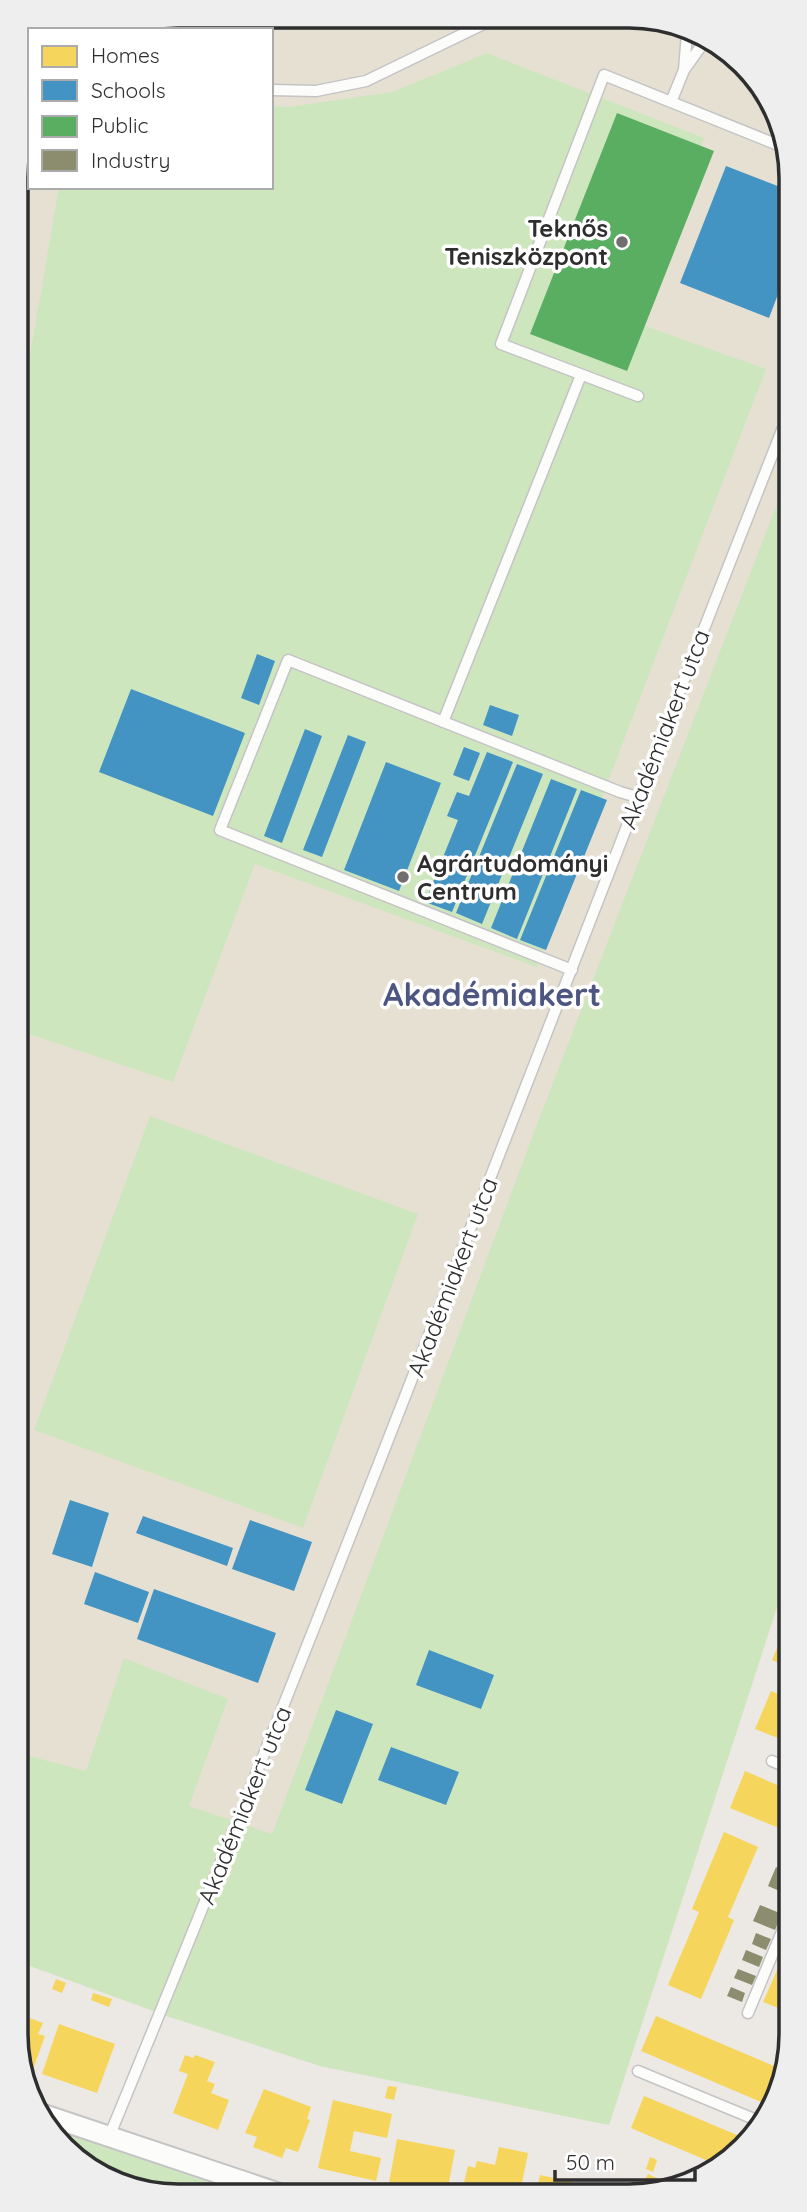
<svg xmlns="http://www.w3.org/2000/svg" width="807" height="2212" viewBox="0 0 807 2212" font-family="Quicksand,sans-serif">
  <rect width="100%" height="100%" fill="#ece8e4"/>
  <path fill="#e6e0d3" d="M178 16 661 19 743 63 788 146 790 1567 609 2125 320 2066 170 2017 19 1962 16 167 30 116V187H271V30H114Z"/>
  <path fill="#cee6be" d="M487 53 704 138 634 322 766 369 537 967 255 864 173 1082 17 1030 16 404 25 384 59 187H271V106L289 107 392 92Z
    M789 473 790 1567 609 2125 320 2066 170 2017 19 1962 18 1753 86 1771 124 1658 228 1699 189 1806 272 1834 537 1124Z
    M150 1116 418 1214 303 1528 34 1430Z
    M52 2128 240 2193H147L64 2149Z"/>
  <path fill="#f6d55c" d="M790 1618V1668L772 1660Z
    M771 1691 790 1699V1743L755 1729Z
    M745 1771 791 1791V1833L730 1808Z
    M724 1832 758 1847 728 1917 734 1920 701 1999 668 1985 699 1912 692 1909Z
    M778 1968 791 1974V2013L763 2002Z
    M56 1979 66 1983 62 1993 52 1989Z
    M93 1993 112 1999 109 2007 91 2000Z
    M19 2005 26 2007 24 2016 43 2023 38 2034 45 2036 32 2072 19 2066Z
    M656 2016 781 2069 766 2104 641 2051Z
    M59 2024 115 2044 97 2093 42 2074Z
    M185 2055 193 2058 195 2055 215 2062 207 2081 215 2084 211 2093 229 2100 218 2130 173 2113 188 2074 179 2071Z
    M388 2086 397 2087 394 2100 385 2098Z
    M264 2089 311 2107 307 2119 310 2120 298 2152 286 2148 282 2158 253 2147 257 2137 245 2133Z
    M644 2096 692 2116 751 2141 713 2163 654 2138 631 2128Z
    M333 2100 392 2114 387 2138 354 2131 350 2151 381 2158 376 2181 318 2168Z
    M397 2139 455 2150 447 2193 389 2183Z
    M499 2147 528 2153 520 2193H470L471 2188 463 2187 468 2166 475 2168 477 2161 495 2165Z
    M650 2157 657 2160 653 2172 646 2169Z
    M648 2174 661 2180 657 2188 644 2182Z
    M540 2175 573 2182 571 2193H536Z"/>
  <path fill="#4393c3" d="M30 120V144L29 148 22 146Z
    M726 166 788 190V268L769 318 680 283Z
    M257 654 275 661 259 705 241 698Z
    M131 689 245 733 213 816 99 772Z
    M490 705 519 715 512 736 483 725Z
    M305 729 322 736 282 843 264 836Z
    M348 735 366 742 322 857 303 850Z
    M464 747 480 753 469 781 453 775Z
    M487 752 513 762 452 912 425 902 458 820 447 816 457 792 469 796Z
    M386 762 441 783 399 891 344 870Z
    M517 764 543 774 482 924 456 913Z
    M551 779 577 789 517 939 491 928Z
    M581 790 607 800 546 950 520 940Z
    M70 1500 109 1513 92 1567 52 1554Z
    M143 1516 233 1548 227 1566 136 1533Z
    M250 1520 312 1542 294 1591 232 1569Z
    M95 1572 149 1592 138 1623 84 1604Z
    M154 1589 276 1633 258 1683 137 1639Z
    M429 1650 494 1675 481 1709 416 1685Z
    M336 1710 373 1724 342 1804 305 1790Z
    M391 1747 459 1772 446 1805 378 1780Z"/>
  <path fill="#5aae61" d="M617 113 714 151 627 371 530 334Z"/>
  <path fill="#8c8c6e" d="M776 1867 791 1874 789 1895 768 1886Z
    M760 1905 782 1914 775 1930 753 1921Z
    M756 1933 771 1939 766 1950 752 1944Z
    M746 1950 763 1957 759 1967 742 1960Z
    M738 1969 756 1976 752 1985 734 1978Z
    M731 1987 745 1993 742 2002 727 1996Z"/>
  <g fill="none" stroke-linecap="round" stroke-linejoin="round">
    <g stroke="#c5c4c5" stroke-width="13">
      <path id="lane" d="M684 70 687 33
        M271 90 316 91 366 81 496 18
        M671 102 684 70 704 42
        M638 396 501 344 604 75 788 149
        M443 722 581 375
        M572 970 220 830 288 660 620 792 637 797
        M772 1761 791 1769
        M778 1942 791 1948
        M748 2013 791 1910
        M638 2071 759 2121
        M109 2137C344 1567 561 989 788 415"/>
    </g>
    <g stroke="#c5c4c5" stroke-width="23">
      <path id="street" d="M45 2115 278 2193"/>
    </g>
    <use href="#lane" stroke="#fcfcfb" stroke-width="10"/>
    <use href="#street" stroke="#fcfcfb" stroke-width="19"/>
  </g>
  <g fill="#706f6e" stroke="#fff" stroke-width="2.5">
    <circle cx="622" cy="242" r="7"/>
    <circle cx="403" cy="877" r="7"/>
  </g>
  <g text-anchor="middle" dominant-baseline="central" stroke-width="7" stroke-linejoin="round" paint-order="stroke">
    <g font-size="24" font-weight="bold" fill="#2e2e2e" stroke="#fff" text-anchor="end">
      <text x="608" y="228">Teknős<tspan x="608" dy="28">Teniszközpont</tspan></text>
      <text x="417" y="863" text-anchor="start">Agrártudományi<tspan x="417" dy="28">Centrum</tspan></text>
    </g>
    <g font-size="24" fill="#2e2e2e" stroke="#fff">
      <text transform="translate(664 729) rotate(-69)">Akadémiakert utca</text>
      <text transform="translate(452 1277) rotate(-69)">Akadémiakert utca</text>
      <text transform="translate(244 1805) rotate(-68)">Akadémiakert utca</text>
    </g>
    <g font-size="32" font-weight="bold" fill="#4d5680" stroke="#fff">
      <text x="492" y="994">Akadémiakert</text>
    </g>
  </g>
  <path d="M0 0H807V2212H0ZM178 28H629A150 150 0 0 1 779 178V2034A150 150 0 0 1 629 2184H178A150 150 0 0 1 28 2034V178A150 150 0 0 1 178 28Z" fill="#eee" fill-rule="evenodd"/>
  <path fill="none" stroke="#2e2e2e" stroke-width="3.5" d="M178 28H629A150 150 0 0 1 779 178V2034A150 150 0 0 1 629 2184H178A150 150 0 0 1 28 2034V178A150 150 0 0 1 178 28Z"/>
  <rect x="28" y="28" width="245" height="161" fill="#ffffff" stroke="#ababab" stroke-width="2"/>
  <rect x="42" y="46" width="35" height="21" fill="#f6d55c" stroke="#ababab" stroke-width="2"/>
  <text x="91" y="63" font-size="21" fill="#2e2e2e">Homes</text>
  <rect x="42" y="80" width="35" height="21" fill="#4393c3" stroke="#ababab" stroke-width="2"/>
  <text x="91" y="98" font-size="21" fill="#2e2e2e">Schools</text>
  <rect x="42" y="116" width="35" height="21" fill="#5aae61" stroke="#ababab" stroke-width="2"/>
  <text x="91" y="133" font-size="21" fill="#2e2e2e">Public</text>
  <rect x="42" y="150" width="35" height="21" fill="#8c8c6e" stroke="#ababab" stroke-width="2"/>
  <text x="91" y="168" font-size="21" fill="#2e2e2e">Industry</text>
  <path d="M555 2170v10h140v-10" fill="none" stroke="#2e2e2e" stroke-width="3.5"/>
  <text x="566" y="2170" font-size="21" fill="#2e2e2e" stroke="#ffffff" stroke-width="5" paint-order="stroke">50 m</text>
</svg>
